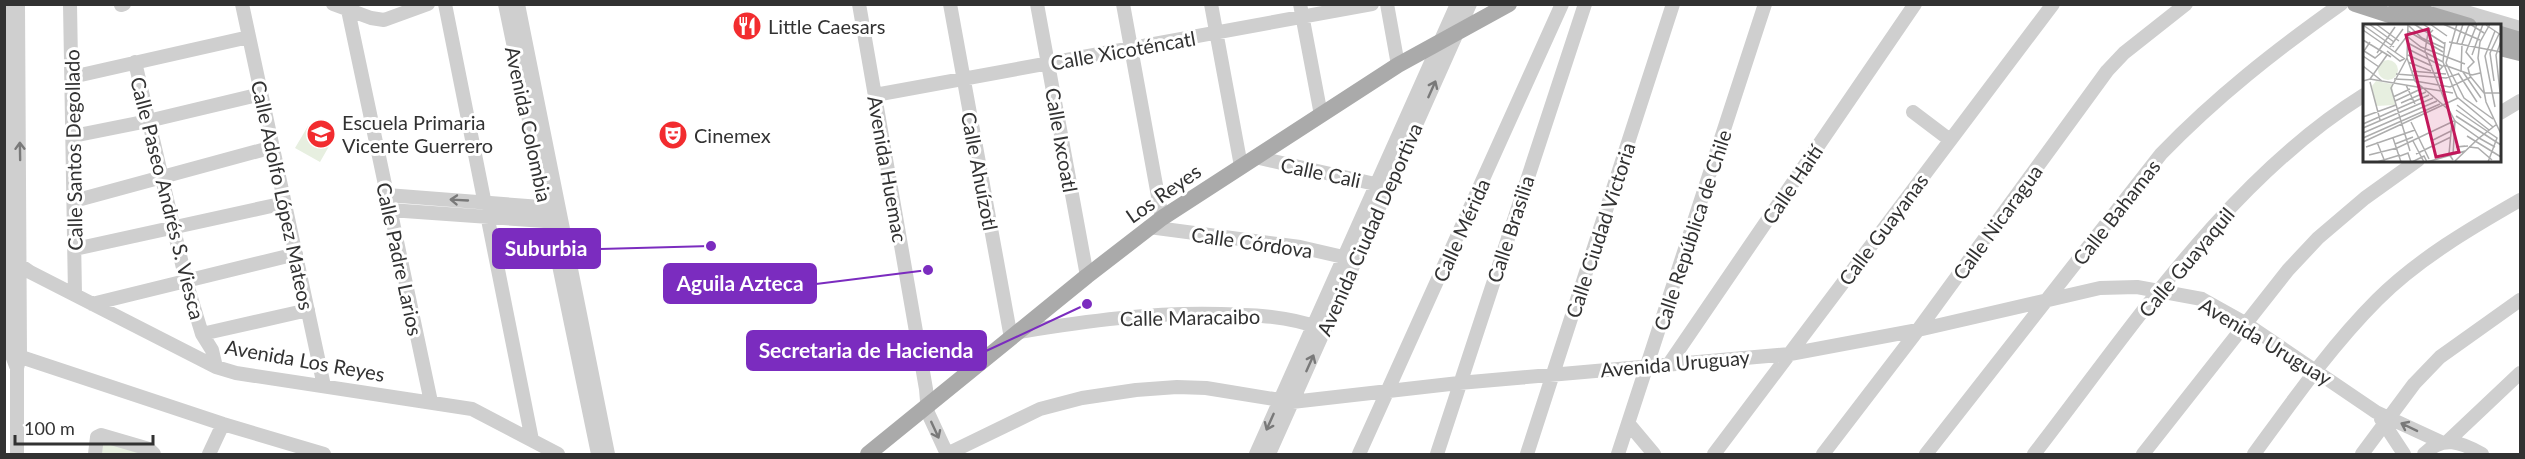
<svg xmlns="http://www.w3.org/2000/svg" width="2525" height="459" viewBox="0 0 2525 459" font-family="Lato,sans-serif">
  <rect width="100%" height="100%" fill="#fff"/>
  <path fill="#e7efe0" d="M308 126 332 141 320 162 295 148Z
    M103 438 149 454H102Z"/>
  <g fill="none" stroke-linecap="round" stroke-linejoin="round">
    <path stroke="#cfcfcf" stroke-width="14" d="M6 4 11 353 16 366
      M70 4 75 295
      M242 4 324 386
      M333 4 371 18 384 20 428 4
      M445 4 532 440
      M505 4 598 454
      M518 4 608 454
      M859 4 926 389 928 413 947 454 1040 409 1082 398 1136 390 1177 387 1206 388 1292 402 1459 383 1790 354 1918 330 2100 288 2137 287 2202 299 2245 323 2376 412 2441 442
      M950 4 1011 338
      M1037 4 1087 276
      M1123 4 1162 218
      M1211 4 1241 166
      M1300 4 1321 115
      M1387 4 1398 65
      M2439 4 2520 28
      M121 5 124 4
      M348 10 431 402
      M135 62 186 281 202 334 212 350 216 367
      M72 77 249 37
      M875 95 1372 4
      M1913 112 1950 140
      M2500 113 2520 101
      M73 136 148 121 261 94
      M1255 157 1384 186
      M387 195 554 208
      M74 201 273 147
      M390 210 559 222
      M1149 227 1300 247 1352 259
      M75 249 285 203
      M4 254 30 272 216 367 236 373 472 409 558 454
      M92 304 296 254
      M1019 332C1087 321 1152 312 1221 314 1255 315 1288 316 1320 328
      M202 334 308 310
      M12 354 223 424 324 454
      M1669 364 1915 4
      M2381 419 2404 454
      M1628 423 1654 454
      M2448 441 2520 373
      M17 454V368L20 356 18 4
      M95 454 97 437 101 435 149 449 154 454
      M209 454 223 424
      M1256 454 1457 4
      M1269 454 1470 4
      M1359 454 1562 4
      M1437 454 1585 4
      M1527 454 1673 4
      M1618 454 1765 4
      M1714 454 2053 4
      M1823 454 1918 330 2107 71 2124 53 2186 4
      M1926 454 2161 154C2216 97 2276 50 2341 4
      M2034 454C2131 329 2228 180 2364 95
      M2143 454 2288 270 2318 238 2365 198 2418 160
      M2254 454C2292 402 2331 346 2377 300 2418 259 2471 228 2520 200
      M2362 454 2414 384 2440 357 2520 300
      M2424 454C2443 435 2461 442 2482 454"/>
    <path stroke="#aaa" stroke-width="16" d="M2355 4 2423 26
      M2396 4 2469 26
      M2500 34 2520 40
      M2500 48 2520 53
      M868 454 1087 276 1162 218 1398 65 1509 4"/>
  </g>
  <defs><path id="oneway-shaft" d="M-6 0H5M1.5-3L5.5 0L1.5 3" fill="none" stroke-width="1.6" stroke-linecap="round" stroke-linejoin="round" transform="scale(1.5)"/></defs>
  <g stroke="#797979">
    <use href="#oneway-shaft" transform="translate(1432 89) rotate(-66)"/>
    <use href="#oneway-shaft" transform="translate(20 151) rotate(-91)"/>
    <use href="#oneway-shaft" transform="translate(459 200) rotate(-177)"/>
    <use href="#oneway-shaft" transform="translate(1310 363) rotate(-66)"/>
    <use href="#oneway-shaft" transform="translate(1270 422) rotate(114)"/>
    <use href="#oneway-shaft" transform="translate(2409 427) rotate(-154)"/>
    <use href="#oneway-shaft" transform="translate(935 430) rotate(65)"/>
  </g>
  <defs>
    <g id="restaurant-disc" transform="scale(1.5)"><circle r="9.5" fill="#f22c2f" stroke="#fff"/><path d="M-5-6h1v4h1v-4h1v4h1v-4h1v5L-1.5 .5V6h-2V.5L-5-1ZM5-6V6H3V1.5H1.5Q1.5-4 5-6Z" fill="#fff"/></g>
    <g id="school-disc" transform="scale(1.5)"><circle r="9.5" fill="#f22c2f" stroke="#fff"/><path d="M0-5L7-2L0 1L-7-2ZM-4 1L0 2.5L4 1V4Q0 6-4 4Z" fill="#fff"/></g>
    <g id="theatre-disc" transform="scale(1.5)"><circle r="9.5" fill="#f22c2f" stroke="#fff"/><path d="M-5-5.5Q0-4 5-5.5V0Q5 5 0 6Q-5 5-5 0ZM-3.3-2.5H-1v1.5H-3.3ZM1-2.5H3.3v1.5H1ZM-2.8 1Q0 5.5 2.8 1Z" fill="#fff"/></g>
  </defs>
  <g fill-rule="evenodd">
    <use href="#restaurant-disc" x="747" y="26"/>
    <use href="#school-disc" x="321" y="134"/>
    <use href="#theatre-disc" x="673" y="135"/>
  </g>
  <g text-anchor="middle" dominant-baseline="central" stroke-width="6" stroke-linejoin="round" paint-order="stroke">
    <g font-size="20" fill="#323232" stroke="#fff" text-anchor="start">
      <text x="768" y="26">Little Caesars</text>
      <text x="342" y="122">Escuela Primaria<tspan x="342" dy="23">Vicente Guerrero</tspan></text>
      <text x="694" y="135">Cinemex</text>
    </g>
    <g font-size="20" fill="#323232" stroke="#fff">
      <text transform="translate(1123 50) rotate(-10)">Calle Xicoténcatl</text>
      <text transform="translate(529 124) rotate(78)">Avenida Colombia</text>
      <text transform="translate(1062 140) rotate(80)">Calle Ixcoatl</text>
      <text transform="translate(73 150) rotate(-91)">Calle Santos Degollado</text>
      <text transform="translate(888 169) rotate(80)">Avenida Huemac</text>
      <text transform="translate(980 171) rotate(79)">Calle Ahuízotl</text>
      <text transform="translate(1321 172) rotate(12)">Calle Cali</text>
      <text transform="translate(1792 184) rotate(-56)">Calle Haití</text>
      <text transform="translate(1163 193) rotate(-35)">Los Reyes</text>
      <text transform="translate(283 195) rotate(78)">Calle Adolfo López Mateos</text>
      <text transform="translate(168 198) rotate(76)">Calle Paseo Andrés S. Viesca</text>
      <text transform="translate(2116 212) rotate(-52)">Calle Bahamas</text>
      <text transform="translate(1997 222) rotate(-54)">Calle Nicaragua</text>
      <text transform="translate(1369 229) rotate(-66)">Avenida Ciudad Deportiva</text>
      <text transform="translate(1510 229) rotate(-72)">Calle Brasilia</text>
      <text transform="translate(1883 229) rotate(-53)">Calle Guayanas</text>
      <text transform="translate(1461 230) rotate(-66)">Calle Mérida</text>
      <text transform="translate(1600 230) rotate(-72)">Calle Ciudad Victoria</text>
      <text transform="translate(1692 230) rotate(-72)">Calle República de Chile</text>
      <text transform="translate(1252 242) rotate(8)">Calle Córdova</text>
      <text transform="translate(400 259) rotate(78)">Calle Padre Larios</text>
      <text transform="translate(2186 262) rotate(-50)">Calle Guayaquil</text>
      <text transform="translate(1190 317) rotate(-1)">Calle Maracaibo</text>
      <text transform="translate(2266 341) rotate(31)">Avenida Uruguay</text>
      <text transform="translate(305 360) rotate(10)">Avenida Los Reyes</text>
      <text transform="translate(1675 363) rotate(-5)">Avenida Uruguay</text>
    </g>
  </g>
  <g transform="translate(2363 24)">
    <rect width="138" height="138" fill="#fff"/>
    <path d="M15 46a10 10 0 1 1 20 0a10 10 0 1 1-20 0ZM13 57 29 60 32 81 13 82 9 62Z" fill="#e7efe0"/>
    <path fill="none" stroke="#adadad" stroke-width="1.5" d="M6 0 31 18M13 0 36 17M45 0 44 34 52 57 86 86 92 97 116 114 134 100M51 0 82 20M60 0 67 5 66 10 70 6M67 0 84 12M80 0 117 16M94 0 83 39 101 74 130 95M114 0 103 28 111 38 105 44 107 52 121 69H138M127 0 117 18 115 34 123 78 138 110M0 1 31 23M123 1 138 11M46 2 59 14 81 24M0 6 42 35M45 7 80 28M132 7 122 32 132 83M65 9 62 27 84 82M45 13 58 23 102 40M0 16 28 33M7 18 1 27 12 34 19 28M82 18 80 38 94 73 130 103M86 18 138 28M45 19 80 38M94 19 100 0M27 23 40 5M45 25 79 42M24 27 37 37 41 35M32 28 44 12M14 29 32 3M45 31 69 42M109 31 120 0M0 32 16 43M44 34 28 64 47 127M45 38 68 47M0 42 19 57M48 47 83 50M98 48 99 20 105 3 107 0 121 9M100 48 118 74M74 49 81 41 109 51 117 49M95 49 114 78M33 50 83 54 95 50M7 55 24 31M31 55 52 56M0 57 7 55 90 69M52 57 87 63 108 53M131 57 127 29 136 10M7 58 17 96M43 61 52 80M137 68 133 31 138 17M30 73 47 65M32 77 60 64M38 79 63 68M94 81 126 106M93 86 134 114 125 138M93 92 138 121M0 93 33 81M48 98 66 135M89 98 86 130 90 136M0 100 66 71M0 104 70 74M0 109 74 77M104 112 138 133M0 114 77 80M30 114 38 138M70 116 88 107M50 117 61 138M0 118 95 74M14 118 22 138M32 120 50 113M102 122 93 123 105 122M3 123 52 106M106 123 115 124 129 136M53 130 88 113M6 131 34 124 91 97M90 131 92 96M37 132 45 129 48 138M92 137 116 114 132 123M14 138 37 131M49 138 61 132 64 138M64 138 102 127"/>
    <path fill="#c2185b" fill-opacity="0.15" stroke="#c2185b" stroke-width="3" d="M65 5 96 128 73 133 43 11Z"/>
    <rect width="138" height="138" fill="none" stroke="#323232" stroke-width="3"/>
  </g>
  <path fill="none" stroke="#7b2cbf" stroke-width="2" d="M711 246L600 249M928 270L816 284M1087 304L986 351"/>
  <g fill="#7b2cbf" stroke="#fff" stroke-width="2">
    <circle cx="711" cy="246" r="6"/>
    <circle cx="928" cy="270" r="6"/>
    <circle cx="1087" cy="304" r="6"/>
  </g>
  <g fill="#7b2cbf" stroke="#7b2cbf" stroke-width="2">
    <rect x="493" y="229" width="107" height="39" rx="6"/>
    <rect x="664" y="264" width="152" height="39" rx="6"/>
    <rect x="747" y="331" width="239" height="39" rx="6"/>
  </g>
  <g font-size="21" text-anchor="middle" font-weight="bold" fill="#fff">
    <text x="546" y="256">Suburbia</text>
    <text x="740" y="291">Aguila Azteca</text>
    <text x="866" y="358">Secretaria de Hacienda</text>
  </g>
  <rect width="2525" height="459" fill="none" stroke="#323232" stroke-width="12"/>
  <path d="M15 435v9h138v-9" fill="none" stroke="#323232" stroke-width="3"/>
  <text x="24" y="435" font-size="18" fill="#323232" stroke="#ffffff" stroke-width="4.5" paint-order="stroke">100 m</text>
</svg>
